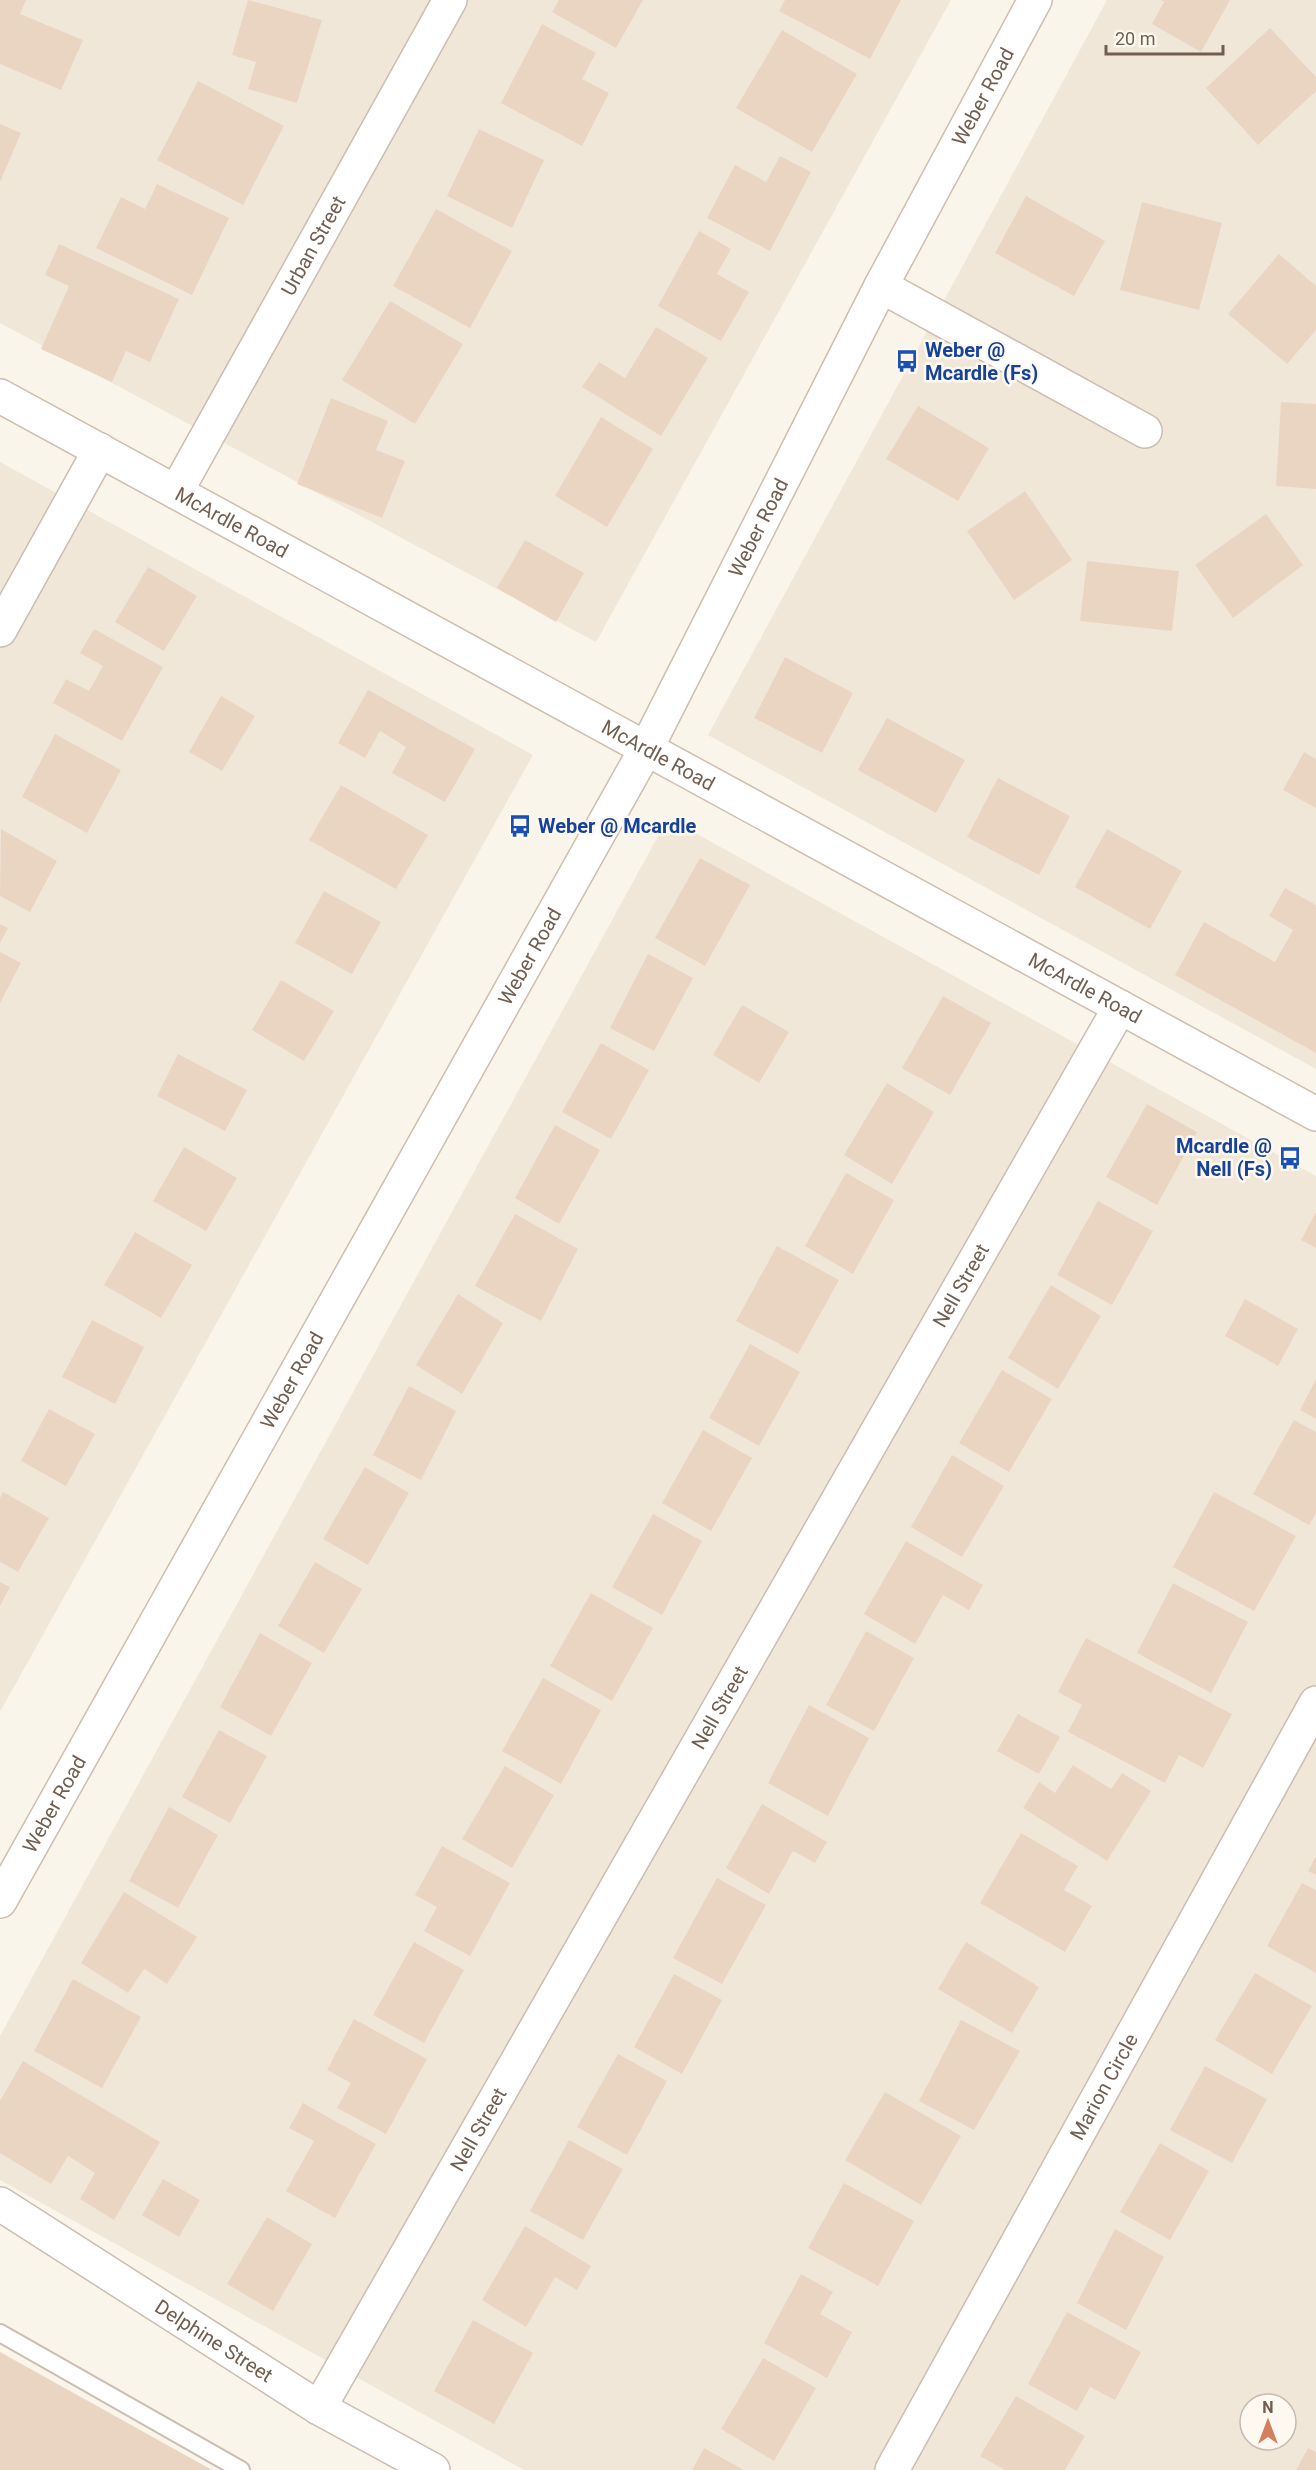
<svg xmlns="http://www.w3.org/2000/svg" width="1316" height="2470" viewBox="0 0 1316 2470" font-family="Roboto,sans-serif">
  <rect width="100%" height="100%" fill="#faf5ea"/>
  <path fill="#f1e7d9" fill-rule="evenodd" d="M0 0H951L596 642 0 323Z
    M1107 0H1316V1069L708 735Z
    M0 462 533 755 0 1712Z
    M668 818 1316 1176V2470H524L0 2180V2036ZM1250 2404H1286V2440H1250Z"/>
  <path fill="#ead5c3" d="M0 0H26L20 14 83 40 61 90 0 64Z
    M248 0 322 20 297 103 248 89 256 62 232 55Z
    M559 0H643L616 48 552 12Z
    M785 0H901L870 59 779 11Z
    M1161 0H1230L1201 52 1152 24 1164 2Z
    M542 24 596 53 582 79 609 93 582 146 501 103Z
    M1270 28 1316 77V91L1258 145 1206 88Z
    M782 30 857 74 812 152 736 108Z
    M198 81 284 126 243 205 157 160Z
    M0 124 21 133 0 182Z
    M479 129 544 160 512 228 447 196Z
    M780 156 811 172 770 251 707 218 735 165 766 182Z
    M157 184 229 218 192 295 96 248 121 197 145 209Z
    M1026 196 1105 241 1074 296 995 253Z
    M1142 202 1222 223 1199 310 1120 290Z
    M436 209 512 251 470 328 393 286Z
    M699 231 731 249 717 274 749 292 721 341 658 306Z
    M59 244 179 299 150 362 126 351 112 382 41 349 69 286 45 275Z
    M1279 254 1316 286V330L1287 364 1228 314Z
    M390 301 463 344 415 424 342 380Z
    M656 327 708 358 661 436 582 387 599 362 625 378Z
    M331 398 388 421 376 450 405 461 382 518 297 484Z
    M1281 402 1316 404V489L1276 486Z
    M918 406 989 448 958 501 886 459Z
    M601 417 653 449 607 527 555 496Z
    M1025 491 1072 560 1014 600 967 531Z
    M1266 514 1303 565 1233 618 1195 565Z
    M525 540 584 573 556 622 497 588Z
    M1087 561 1179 571 1172 631 1080 621Z
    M148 567 197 596 164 651 115 622Z
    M94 629 163 667 122 741 53 703 66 679 89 691 103 666 80 653Z
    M785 657 853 693 822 753 754 718Z
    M368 690 475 749 445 802 392 773 406 747 380 731 365 758 338 743Z
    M221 696 255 716 222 771 189 752Z
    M887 718 965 760 936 813 858 770Z
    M55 734 121 770 87 833 22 797Z
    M1304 752 1316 759V808L1283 790Z
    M998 778 1070 816 1039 875 967 837Z
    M341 785 428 835 396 889 309 840Z
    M1 829 57 861 30 912 0 896Z
    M1107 829 1182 871 1150 929 1075 887Z
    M700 858 750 885 705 966 655 938Z
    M1285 888 1316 905V1053L1175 975 1204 922 1275 962 1293 930 1269 916Z
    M324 891 381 922 352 974 295 943Z
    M0 924 8 928 0 943Z
    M0 952 21 963 0 1003Z
    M648 954 693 978 654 1051 610 1028Z
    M281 980 334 1011 304 1061 252 1030Z
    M943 996 991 1023 950 1095 902 1068Z
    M742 1005 789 1032 759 1083 713 1055Z
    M601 1043 649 1070 611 1139 562 1112Z
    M178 1054 247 1090 225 1131 157 1096Z
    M887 1083 934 1112 892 1184 844 1155Z
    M1147 1104 1197 1132 1157 1205 1106 1177Z
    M555 1125 600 1150 559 1224 515 1198Z
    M184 1147 237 1178 206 1231 153 1201Z
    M846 1173 894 1200 853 1274 805 1246Z
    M1098 1201 1153 1231 1112 1305 1057 1275Z
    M1316 1212V1248L1301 1240Z
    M515 1214 578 1249 541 1321 475 1286Z
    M135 1232 192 1265 161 1318 104 1285Z
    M777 1246 839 1280 798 1354 736 1321Z
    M1051 1285 1101 1316 1058 1389 1008 1358Z
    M458 1294 503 1323 462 1394 416 1365Z
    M1245 1299 1298 1329 1278 1366 1225 1336Z
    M92 1320 144 1347 115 1404 62 1377Z
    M750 1344 800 1372 759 1446 709 1418Z
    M1002 1370 1052 1399 1009 1472 959 1443Z
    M1316 1379V1419L1300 1410Z
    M409 1386 456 1411 421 1480 373 1455Z
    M49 1409 95 1434 66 1486 21 1461Z
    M1294 1420 1316 1432V1513L1309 1525 1253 1494Z
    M703 1430 752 1458 711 1531 662 1503Z
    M952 1455 1004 1486 962 1557 911 1527Z
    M365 1467 409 1493 368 1565 323 1539Z
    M3 1492 49 1518 18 1572 0 1562V1498Z
    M1214 1492 1296 1536 1254 1611 1173 1567Z
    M653 1514 702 1541 662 1615 612 1587Z
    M906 1541 983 1585 969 1610 943 1595 915 1644 864 1614Z
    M315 1562 362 1589 324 1653 278 1626Z
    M0 1582 10 1587 0 1606Z
    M1173 1583 1248 1622 1211 1693 1137 1653Z
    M591 1593 653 1628 612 1701 550 1666Z
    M866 1631 914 1658 874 1731 826 1705Z
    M260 1633 312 1663 271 1736 220 1707Z
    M1086 1638 1232 1714 1203 1768 1179 1755 1165 1783 1068 1732 1082 1705 1058 1692Z
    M543 1678 601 1710 561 1784 502 1751Z
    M809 1705 869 1738 828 1816 768 1783Z
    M1018 1714 1060 1737 1039 1774 997 1751Z
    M219 1730 267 1756 230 1823 182 1797Z
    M1073 1765 1111 1789 1122 1773 1151 1791 1107 1861 1023 1808 1039 1782 1055 1793Z
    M505 1766 554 1795 512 1868 462 1839Z
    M762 1804 827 1842 815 1863 793 1851 769 1894 726 1868Z
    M169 1807 218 1835 178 1908 129 1881Z
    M1021 1833 1078 1866 1064 1890 1092 1906 1065 1952 980 1903Z
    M442 1846 510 1883 470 1956 424 1931 437 1907 415 1895Z
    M1316 1856V1875L1308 1871Z
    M717 1878 766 1905 722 1984 673 1958Z
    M1302 1883 1316 1890V1973L1267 1946Z
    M124 1892 197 1937 167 1984 144 1969 128 1993 81 1963Z
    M414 1942 464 1970 424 2043 373 2015Z
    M966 1942 1039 1987 1012 2033 938 1989Z
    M1255 1973 1312 2006 1272 2074 1215 2040Z
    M674 1974 722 2000 682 2074 634 2047Z
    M73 1979 141 2017 102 2088 34 2051Z
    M354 2019 427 2059 386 2134 337 2108 351 2083 327 2070Z
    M961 2020 1020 2051 974 2130 919 2101Z
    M618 2054 667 2081 627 2155 577 2127Z
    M23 2061 160 2142 114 2220 80 2199 95 2173 68 2156 51 2184 0 2153V2101Z
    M1205 2066 1267 2099 1232 2163 1170 2130Z
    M885 2092 961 2136 921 2205 845 2160Z
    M303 2103 376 2144 335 2218 286 2191 314 2141 289 2128Z
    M569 2140 623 2169 583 2240 530 2211Z
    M1160 2143 1209 2171 1170 2240 1120 2212Z
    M163 2179 200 2200 179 2237 142 2215Z
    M844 2183 914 2221 878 2286 808 2248Z
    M267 2217 312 2244 273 2311 227 2284Z
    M525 2226 591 2266 577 2290 555 2277 526 2327 482 2300Z
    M1115 2229 1164 2257 1126 2330 1077 2303Z
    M801 2274 833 2292 820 2314 852 2332 827 2378 764 2343Z
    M1067 2312 1141 2352 1115 2400 1090 2387 1077 2411 1028 2384Z
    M473 2320 533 2353 494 2424 434 2391Z
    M0 2352 212 2470H0Z
    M763 2358 816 2388 774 2461 721 2429Z
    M1016 2396 1085 2436 1065 2470H1005L980 2456Z
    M704 2448 744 2470H692Z
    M1308 2448 1316 2452V2470H1296Z"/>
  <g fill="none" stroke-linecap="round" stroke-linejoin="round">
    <g stroke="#cbbdb1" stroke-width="20">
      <path id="lane" d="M0 2333 241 2470"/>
    </g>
    <g stroke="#cbbdb1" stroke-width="36">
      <g id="street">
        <path d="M881 286 1145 431"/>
        <path id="s1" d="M176 492 450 0"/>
        <path d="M0 630 100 450"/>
        <path id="s2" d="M0 2204 319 2408 433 2470"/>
        <path id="s3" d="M319 2408 1120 1007"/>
        <path id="s4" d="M892 2470 1316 1703"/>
      </g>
    </g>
    <g stroke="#cdbeaf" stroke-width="36">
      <g id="secondary">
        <path id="s5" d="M0 396 1316 1114"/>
        <path id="s6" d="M0 1901 646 749 881 286 1035 0"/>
      </g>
    </g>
    <use href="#lane" stroke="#fff" stroke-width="16"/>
    <use href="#street" stroke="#fff" stroke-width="33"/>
    <use href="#secondary" stroke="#fff" stroke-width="33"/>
  </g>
  <defs>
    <g id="bus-bare" transform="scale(1.8)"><path d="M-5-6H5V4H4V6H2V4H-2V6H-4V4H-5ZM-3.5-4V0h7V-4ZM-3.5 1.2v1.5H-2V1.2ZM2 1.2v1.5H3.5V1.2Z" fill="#1a4fb4" stroke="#fdf8f0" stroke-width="2.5" paint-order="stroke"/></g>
  </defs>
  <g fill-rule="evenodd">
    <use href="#bus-bare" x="907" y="361"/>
    <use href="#bus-bare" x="520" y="826"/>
    <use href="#bus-bare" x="1290" y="1158"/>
  </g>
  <g text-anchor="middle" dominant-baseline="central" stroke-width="5" stroke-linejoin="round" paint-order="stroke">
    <g font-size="20" fill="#715e50" stroke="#fdf8f0">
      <text stroke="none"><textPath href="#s6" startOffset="2055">Weber Road</textPath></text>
      <text stroke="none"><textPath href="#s1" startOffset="282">Urban Street</textPath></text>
      <text stroke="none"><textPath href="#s5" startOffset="264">McArdle Road</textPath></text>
      <text stroke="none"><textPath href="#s6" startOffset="1569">Weber Road</textPath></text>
      <text stroke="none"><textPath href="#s5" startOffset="750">McArdle Road</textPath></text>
      <text stroke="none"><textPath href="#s6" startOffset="1083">Weber Road</textPath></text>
      <text stroke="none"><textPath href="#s5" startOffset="1236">McArdle Road</textPath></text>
      <text stroke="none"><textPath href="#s3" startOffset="1293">Nell Street</textPath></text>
      <text stroke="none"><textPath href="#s6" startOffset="597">Weber Road</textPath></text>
      <text stroke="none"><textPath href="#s3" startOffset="807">Nell Street</textPath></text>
      <text stroke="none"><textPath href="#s6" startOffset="111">Weber Road</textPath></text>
      <text stroke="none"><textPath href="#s4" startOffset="438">Marion Circle</textPath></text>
      <text stroke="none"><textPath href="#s3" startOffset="321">Nell Street</textPath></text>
      <text stroke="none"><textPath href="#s2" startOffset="254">Delphine Street</textPath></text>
    </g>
    <g font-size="20" font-weight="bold" fill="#164399" stroke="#fdf8f0" text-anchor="start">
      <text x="925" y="350">Weber @<tspan x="925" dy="23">Mcardle (Fs)</tspan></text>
      <text x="538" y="826">Weber @ Mcardle</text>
      <text x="1272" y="1146" text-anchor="end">Mcardle @<tspan x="1272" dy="23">Nell (Fs)</tspan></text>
    </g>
  </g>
  <g transform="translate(1268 2422)"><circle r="28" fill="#fdf8f0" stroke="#c5bab0" stroke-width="1.5"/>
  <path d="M0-4.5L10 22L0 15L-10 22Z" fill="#d4805f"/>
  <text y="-9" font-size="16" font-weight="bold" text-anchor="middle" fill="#715e50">N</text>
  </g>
  <path d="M1106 45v9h117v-9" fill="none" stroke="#715e50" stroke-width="3"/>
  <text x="1115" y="45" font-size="18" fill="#715e50" stroke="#fdf8f0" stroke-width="4.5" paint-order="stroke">20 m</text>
</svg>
